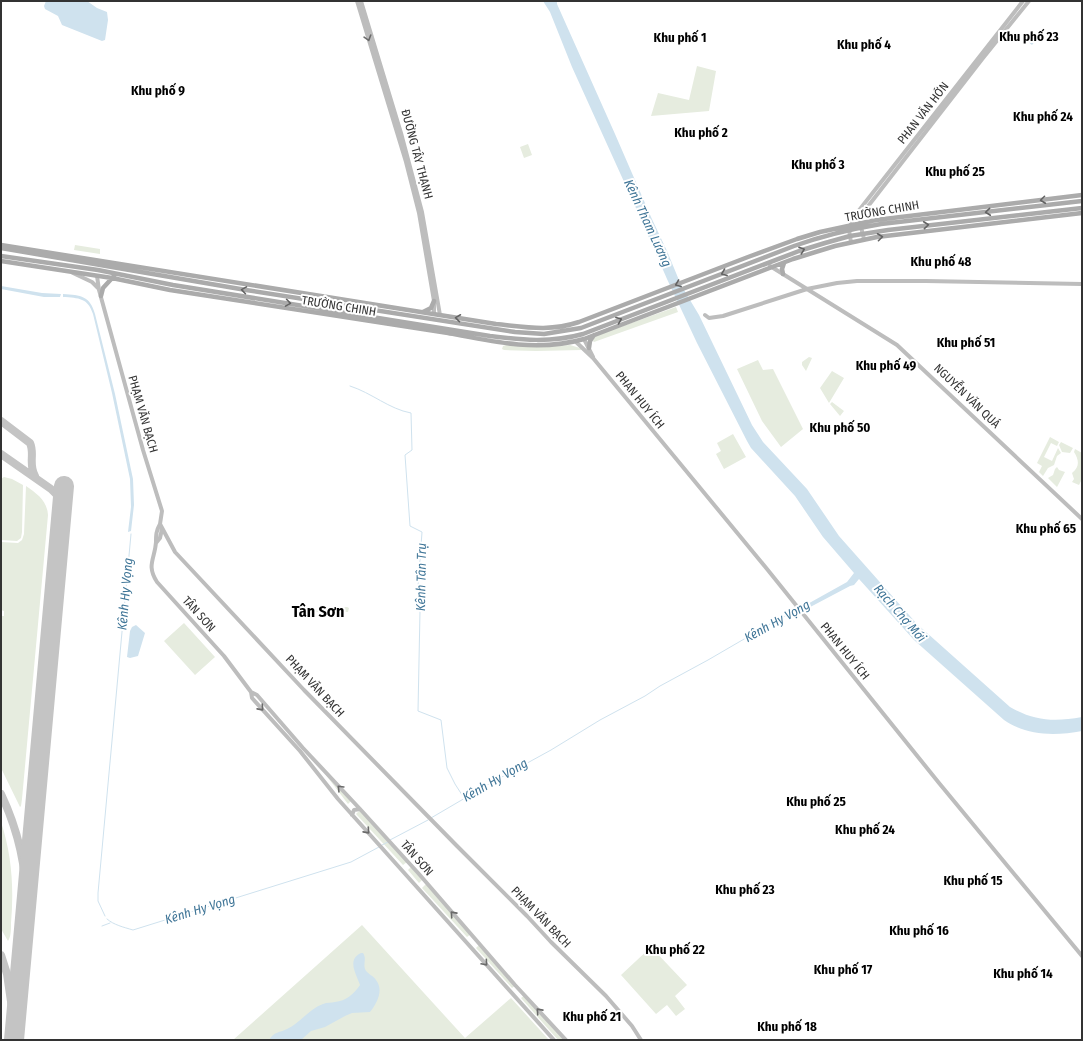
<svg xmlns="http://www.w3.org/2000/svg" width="1083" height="1041" viewBox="0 0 1083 1041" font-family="'Fira Sans Condensed',sans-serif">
  <rect width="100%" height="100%" fill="#fff"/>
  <path fill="#e6ecdf" d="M697 66 716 71 709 111 651 116 658 93 689 100Z
    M528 144 532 155 524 158 520 147Z
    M75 245 100 249V254L74 250Z
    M676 307 678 312 594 342 593 341 595 336Z
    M506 345 539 347 570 345 580 348 582 350 536 351 504 350 502 349 503 346Z
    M809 357 812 358 806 371 802 365V362Z
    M758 360 763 370 773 369 803 429 781 447 762 421 737 369Z
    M832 371 844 378 829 403 820 388Z
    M832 402 844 411 840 416 830 404Z
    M733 434 746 457 724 469 716 454 721 451 717 443Z
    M1050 437 1059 442 1057 446 1051 443 1044 457 1052 461 1058 448 1061 453 1057 456 1054 465 1048 468 1043 476 1039 472 1042 466 1037 463Z
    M1061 442 1073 448 1070 453 1062 452 1059 445Z
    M1075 449 1082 453V479L1079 485 1072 482 1074 479 1072 473C1080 467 1079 460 1074 452Z
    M1057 467 1059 470 1065 472 1057 487 1048 478 1053 475 1055 469Z
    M4 477 12 479 23 485 22 532 21 538 17 541 1 540V479Z
    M26 486C37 494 47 500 48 515L22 799 21 806 20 807 1 768V616H4V611L1 610V542L18 543 22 540 24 534Z
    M347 607 349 608 348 612H316L317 609Z
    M184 623 215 657 195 675 164 641Z
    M319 766 352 800 348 804Z
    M360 810 407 862 403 865 356 814Z
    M1 822C12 855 14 889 11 923 11 929 11 937 8 941L1 929Z
    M411 867 422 880 419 883 408 870Z
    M426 884 471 934 467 937 422 888Z
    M362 925 465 1038 511 998 549 1040H233Z
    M480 944 516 985 512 988 476 948Z
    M651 947 687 985 675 996 685 1009 676 1016 667 1005 656 1014 621 975Z
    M525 995 566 1040H558L521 998Z"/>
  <path fill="#cfe2ee" d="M46 1H87L97 8 107 12 108 20 105 40 102 41 62 25 58 16 45 9 44 6Z
    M543 1H557V4L615 134 651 217 667 251 681 285 699 315 752 425 763 442 807 489 839 536 917 624 1010 707C1035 721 1054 722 1082 717V731C1055 736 1027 736 1004 720L914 640 859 579 854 585 850 586 797 614 793 615 795 611 847 582 854 573 823 537 795 496 751 448 747 441 697 343 667 279 640 217 572 67 550 12Z
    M1035 32 1039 36 1032 45 1027 41Z
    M1 286 42 293 61 294 60 297H44L1 289Z
    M63 294C81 295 90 296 95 314L115 394 133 479 134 505 131 531 128 532 131 507 130 479 112 393 93 314C88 298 79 298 63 297Z
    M136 625 145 633 138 656 130 658 127 657 130 631 132 627Z
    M361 953H363C367 959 363 963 365 969 367 974 374 976 376 980 384 990 377 1003 370 1012L352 1013 345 1016 325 1027 311 1031 301 1040H269C275 1031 279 1033 287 1029 300 1023 309 1009 323 1004 327 1002 331 1003 335 1002 346 1001 354 994 360 985 357 975 346 960 361 953Z"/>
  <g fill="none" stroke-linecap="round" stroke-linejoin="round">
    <path stroke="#cfe2ee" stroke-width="1" d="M350 386C372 393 389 409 411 413L412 450 405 455 410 526 422 532 418 587 420 611 418 711 441 720 447 768 455 784 464 798
      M431 818 489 784 551 750 600 720 645 696 660 686 708 660 782 617 793 613
      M390 840 428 820
      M382 845 388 842
      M105 916 98 901V893L131 534
      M107 919C114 925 123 927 133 930L351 862 379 847
      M102 926 110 923"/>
    <path stroke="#c4c4c4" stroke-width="8" d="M1 421 30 443C35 454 28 464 35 476
      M1 454 51 489 57 495 62 508
      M1 794C18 830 27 867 26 907
      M1 955 7 974 15 1029"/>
    <path stroke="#c4c4c4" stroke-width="20" d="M14 1040 64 486"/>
    <path stroke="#bdbdbd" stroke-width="4" d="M357 1 406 162 419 213 434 301V314
      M361 1 401 133 422 212 440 315
      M864 239 860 223 862 214 983 58 1029 1
      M851 242 849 230 853 218 1023 1
      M770 266 897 345 1082 519
      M73 273 92 282 98 288
      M97 276 99 290 143 450 162 511 160 524 175 552 304 690 457 846 527 916 551 942 606 996 632 1026 641 1040
      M705 315 709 318 723 316 807 289 837 283 857 281H926L1082 284
      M584 339 593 357
      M575 341 593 358 767 569 939 783 1082 956
      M160 524C156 531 156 535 156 542 155 559 146 565 157 582L224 656 251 692 252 698 300 751 338 799 554 1040
      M156 543 160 538 162 529
      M251 692 257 695 303 748 360 809 419 874 515 985 566 1040
      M352 815 354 810 360 809"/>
    <path stroke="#ababab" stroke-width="4.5" d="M1 245 496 324C526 327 549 332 579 322L748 257 797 239 820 232 876 220 1082 195
      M1 248 246 290 515 332 544 334 581 328 794 246C822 236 851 229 881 224L1082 201
      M1 256 98 270 173 285 490 336C521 340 551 343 583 334L799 251 825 243 850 236 888 230 1082 208
      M1 261 112 278 170 290 448 333C493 342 539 352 584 339L793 259 835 246 877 237 1082 213
      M783 274 782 269 784 263
      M101 296 103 288 114 276
      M423 312 431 308 434 301
      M589 348 590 341 594 335"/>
  </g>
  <defs><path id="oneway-chevron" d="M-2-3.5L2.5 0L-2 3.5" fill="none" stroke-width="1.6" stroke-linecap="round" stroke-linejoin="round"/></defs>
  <g stroke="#6a6a6a">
    <use href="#oneway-chevron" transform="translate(368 38) rotate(73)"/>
    <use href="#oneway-chevron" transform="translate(261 708) rotate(48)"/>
    <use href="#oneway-chevron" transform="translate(340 788) rotate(-135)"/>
    <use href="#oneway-chevron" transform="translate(367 831) rotate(48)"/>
    <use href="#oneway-chevron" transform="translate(453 914) rotate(-132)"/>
    <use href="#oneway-chevron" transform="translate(485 963) rotate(49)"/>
    <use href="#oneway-chevron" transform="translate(539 1011) rotate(-132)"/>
  </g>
  <g stroke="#636363">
    <use href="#oneway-chevron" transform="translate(1043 200) rotate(173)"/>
    <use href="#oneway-chevron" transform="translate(988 212) rotate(174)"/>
    <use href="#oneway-chevron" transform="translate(926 225) rotate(-6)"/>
    <use href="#oneway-chevron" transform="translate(880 237) rotate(-7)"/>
    <use href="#oneway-chevron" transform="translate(802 250) rotate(-19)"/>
    <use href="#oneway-chevron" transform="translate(724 273) rotate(159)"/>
    <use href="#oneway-chevron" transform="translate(678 284) rotate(159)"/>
    <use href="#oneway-chevron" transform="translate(244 290) rotate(-171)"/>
    <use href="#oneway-chevron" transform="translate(288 303) rotate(9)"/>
    <use href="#oneway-chevron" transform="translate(458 318) rotate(-172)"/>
    <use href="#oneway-chevron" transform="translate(619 320) rotate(-21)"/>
  </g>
  <g text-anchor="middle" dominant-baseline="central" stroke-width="4" stroke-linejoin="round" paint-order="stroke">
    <g font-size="12" fill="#333" stroke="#fff">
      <text transform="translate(923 113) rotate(-52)">PHAN VĂN HỚN</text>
      <text transform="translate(417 154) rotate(75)">ĐƯỜNG TÂY THẠNH</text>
      <text transform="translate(882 211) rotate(-10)">TRƯỜNG CHINH</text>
      <text transform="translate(339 306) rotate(9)">TRƯỜNG CHINH</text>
      <text transform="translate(967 396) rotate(44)">NGUYỄN VĂN QUÁ</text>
      <text transform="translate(640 400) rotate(51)">PHAN HUY ÍCH</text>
      <text transform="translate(143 414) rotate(74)">PHẠM VĂN BẠCH</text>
      <text transform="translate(199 614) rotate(48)">TÂN SƠN</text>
      <text transform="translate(845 651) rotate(51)">PHAN HUY ÍCH</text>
      <text transform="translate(315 686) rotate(47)">PHẠM VĂN BẠCH</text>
      <text transform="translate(417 858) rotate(49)">TÂN SƠN</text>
      <text transform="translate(541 917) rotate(46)">PHẠM VĂN BẠCH</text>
    </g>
    <g font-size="13" font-weight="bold" fill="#000" stroke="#fff">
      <text x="1029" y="36">Khu phố 23</text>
      <text x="680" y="37">Khu phố 1</text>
      <text x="864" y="44">Khu phố 4</text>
      <text x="158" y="90">Khu phố 9</text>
      <text x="1043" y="116">Khu phố 24</text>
      <text x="701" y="132">Khu phố 2</text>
      <text x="818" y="164">Khu phố 3</text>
      <text x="955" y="171">Khu phố 25</text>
      <text x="941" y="261">Khu phố 48</text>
      <text x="966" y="342">Khu phố 51</text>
      <text x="886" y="365">Khu phố 49</text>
      <text x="840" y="427">Khu phố 50</text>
      <text x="1046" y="528">Khu phố 65</text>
      <text x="816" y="801">Khu phố 25</text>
      <text x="865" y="829">Khu phố 24</text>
      <text x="973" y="880">Khu phố 15</text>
      <text x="745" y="889">Khu phố 23</text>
      <text x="919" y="930">Khu phố 16</text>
      <text x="675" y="949">Khu phố 22</text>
      <text x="843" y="969">Khu phố 17</text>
      <text x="1023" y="973">Khu phố 14</text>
      <text x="592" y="1016">Khu phố 21</text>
      <text x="787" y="1026">Khu phố 18</text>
    </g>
    <g font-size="13" font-style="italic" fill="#3f7597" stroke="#fff">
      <text transform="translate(648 223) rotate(65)">Kênh Tham Lương</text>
      <text transform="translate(421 577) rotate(-89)">Kênh Tân Trụ</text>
      <text transform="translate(125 594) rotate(-85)">Kênh Hy Vọng</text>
      <text transform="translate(900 613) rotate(49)">Rạch Chợ Mới</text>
      <text transform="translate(777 621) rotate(-29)">Kênh Hy Vọng</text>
      <text transform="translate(495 780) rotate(-30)">Kênh Hy Vọng</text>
      <text transform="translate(200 909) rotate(-17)">Kênh Hy Vọng</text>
    </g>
    <g font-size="16" font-weight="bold" fill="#000" stroke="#fff">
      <text x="318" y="611">Tân Sơn</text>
    </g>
  </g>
  <rect width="1083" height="1041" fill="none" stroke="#333333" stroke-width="4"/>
</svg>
